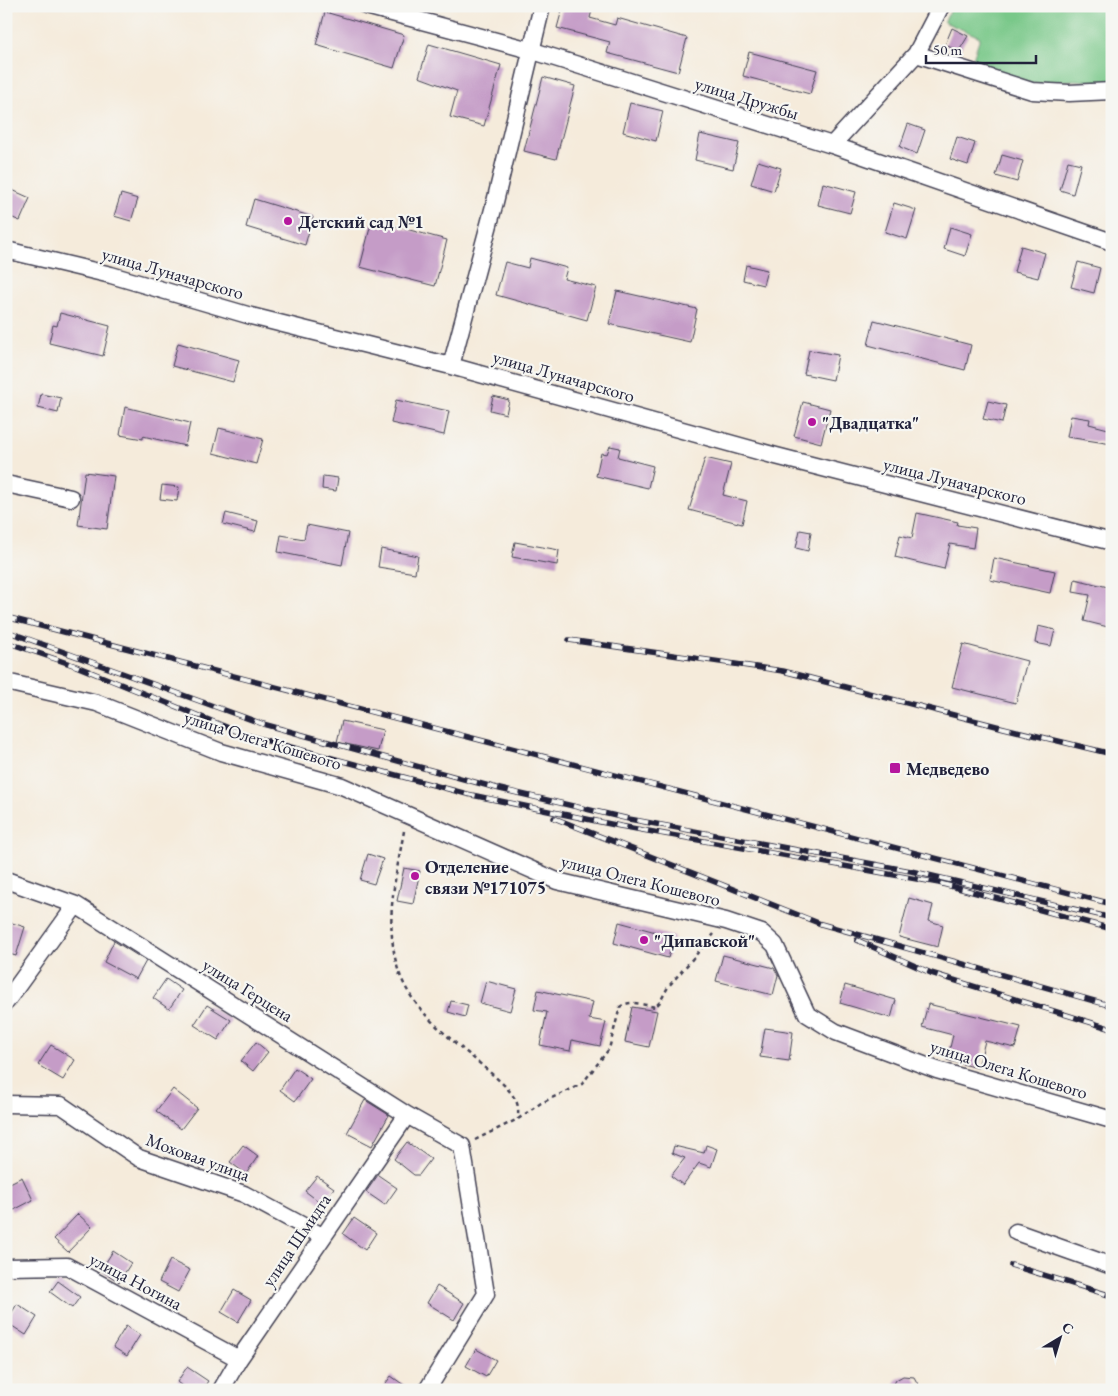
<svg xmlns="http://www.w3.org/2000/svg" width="1118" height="1396" viewBox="0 0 1118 1396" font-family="'EB Garamond',serif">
  <rect width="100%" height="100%" fill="#f6f6f2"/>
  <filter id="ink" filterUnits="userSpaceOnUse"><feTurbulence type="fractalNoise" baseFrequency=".02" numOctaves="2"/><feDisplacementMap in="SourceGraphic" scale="10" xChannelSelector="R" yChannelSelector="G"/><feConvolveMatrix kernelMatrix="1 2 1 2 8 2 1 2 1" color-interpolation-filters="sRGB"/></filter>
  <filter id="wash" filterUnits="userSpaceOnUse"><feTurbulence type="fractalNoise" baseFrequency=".0096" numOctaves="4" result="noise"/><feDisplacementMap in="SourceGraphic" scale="20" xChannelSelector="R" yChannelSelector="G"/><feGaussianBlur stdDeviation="1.12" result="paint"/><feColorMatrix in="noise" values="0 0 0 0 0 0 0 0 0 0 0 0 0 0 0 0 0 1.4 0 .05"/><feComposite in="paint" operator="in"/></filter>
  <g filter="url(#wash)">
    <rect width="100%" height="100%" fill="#f5ebdb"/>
    <path fill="#79c889" stroke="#4e7562" d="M953 6H1112V84L1075 80 1032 84 971 64 980 37 944 22Z"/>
    <g id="blocks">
      <path fill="#c59cc7" d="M563 6H593L590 18 615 25 617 18 687 38 678 72 607 53 610 42 557 28Z
        M325 12 404 35 394 68 316 45Z
        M952 28 968 36 959 51 945 45Z
        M429 44 501 65 484 126 450 117 457 91 419 77Z
        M749 52 817 70 810 94 743 76Z
        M543 77 575 86 556 159 524 151Z
        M630 103 663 111 656 141 623 132Z
        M908 124 925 130 917 154 900 147Z
        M700 134 739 143 733 169 695 160Z
        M957 137 975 143 968 165 950 159Z
        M1002 155 1023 161 1017 182 996 176Z
        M758 161 781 168 774 191 751 184Z
        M1068 161 1081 164 1073 194 1060 190Z
        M823 183 856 192 850 213 818 205Z
        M10 189 30 198 20 221 6 215V198Z
        M121 194 138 199 131 221 114 216Z
        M254 199 313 217 305 245 246 227Z
        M894 203 916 210 907 239 885 232Z
        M372 220 447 240 435 286 360 267Z
        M950 227 972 234 965 256 944 249Z
        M1021 246 1045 253 1038 278 1014 272Z
        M530 258 567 268 564 279 596 287 587 320 496 295 505 262 528 268Z
        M1078 262 1100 268 1094 293 1071 287Z
        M746 265 767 270 763 285 743 280Z
        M617 291 697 309 690 342 609 324Z
        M60 313 110 326 103 356 49 343 53 325 57 326Z
        M874 320 971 345 965 370 868 345Z
        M178 343 239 360 233 382 172 366Z
        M809 350 838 355 833 380 804 374Z
        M41 394 61 398 58 413 38 408Z
        M493 396 509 400 506 414 490 410Z
        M396 400 449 411 444 435 391 423Z
        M988 401 1006 405 1002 423 983 419Z
        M803 402 830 409 821 443 794 436Z
        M125 407 190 423 185 446 143 436V439L120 435Z
        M1071 416 1090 419 1089 424 1112 430V444L1067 437Z
        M219 428 263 439 256 464 213 453Z
        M610 446 620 448 618 457 653 466 648 488 596 476 601 453 607 454Z
        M705 458 731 464 723 495 747 501 742 524 689 510Z
        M85 472 114 476 107 529 78 525Z
        M323 476 338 478 336 491 322 489Z
        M162 485 179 487 177 501 160 499Z
        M226 513 258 521 255 532 223 524Z
        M917 513 958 522 957 525 976 528 973 548 950 544 944 569 895 557 900 535 912 538Z
        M307 525 348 533 342 565 278 552 281 535 304 539Z
        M800 530 811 532 808 551 796 548Z
        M515 542 559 550 557 565 512 557Z
        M381 549 418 556 415 573 378 567Z
        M994 558 1055 571 1050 593 990 580Z
        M1075 579 1112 588V628L1084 621 1090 595 1073 592Z
        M1038 626 1055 630 1051 646 1035 643Z
        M963 644 1027 661 1016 703 952 687Z
        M342 721 383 730 378 751 337 742Z
        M368 854 383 859 374 884 360 880Z
        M404 868 420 871 413 904 397 901Z
        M909 898 933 905 929 921 943 925 938 947 899 937Z
        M9 922 25 927 16 956 6 953V931Z
        M619 922 674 937 668 958 614 943Z
        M114 941 146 961 136 979 104 962Z
        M723 955 774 968 778 975 773 995 716 981Z
        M166 979 182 990 169 1009 153 998Z
        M486 981 516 989 510 1011 480 1003Z
        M845 985 896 1000 891 1018 840 1003Z
        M538 990 593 1002 589 1019 606 1022 600 1046 572 1040 570 1051 540 1045 547 1012 534 1010Z
        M451 1001 468 1005 465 1017 448 1012Z
        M928 1004 1021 1027 1015 1048 985 1041 978 1068 947 1060 953 1035 922 1027Z
        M207 1005 231 1020 218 1040 194 1025Z
        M632 1007 657 1011 649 1047 625 1042Z
        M765 1028 793 1032 789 1061 760 1057Z
        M256 1042 268 1052 253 1071 241 1061Z
        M51 1045 75 1060 63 1080 38 1065Z
        M295 1068 311 1079 295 1101 280 1090Z
        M173 1089 197 1108 181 1129 156 1111Z
        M365 1100 389 1115 372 1146 347 1133Z
        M407 1142 431 1159 419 1175H414L394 1159Z
        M243 1145 258 1156 246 1174 230 1162Z
        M706 1145 717 1149 711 1167 699 1163 683 1185 671 1176 685 1158 672 1153 674 1146 704 1153Z
        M378 1175 397 1188 385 1205 366 1192Z
        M317 1176 334 1188 322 1204 305 1191Z
        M22 1177 33 1200 12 1211 6 1199V1185Z
        M78 1214 92 1227 68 1252 54 1239Z
        M354 1218 376 1233 365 1250 343 1234Z
        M113 1251 131 1263 119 1282 101 1270Z
        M170 1260 190 1270 178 1292 159 1282Z
        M58 1281 80 1297 72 1308 50 1292Z
        M437 1286 464 1303 454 1320 427 1303Z
        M234 1290 251 1300 238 1322 221 1312Z
        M17 1304 37 1317 26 1335 6 1322Z
        M126 1326 140 1335 127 1356 113 1347Z
        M476 1349 496 1360 486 1377 466 1366Z
        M187 1367 208 1381 202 1390H187L177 1382Z
        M391 1376 411 1390H381Z
        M903 1376 914 1377 921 1390H891L896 1380Z"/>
    </g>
  </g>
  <g filter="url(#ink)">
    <use href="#blocks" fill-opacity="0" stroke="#424053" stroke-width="1"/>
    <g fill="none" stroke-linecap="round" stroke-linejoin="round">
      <g stroke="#424053" stroke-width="19">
        <path id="minor" d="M366 6 530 50 832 145 1112 242
          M916 54 1032 91 1069 93 1112 91
          M832 145 916 54 941 6
          M6 250 111 275 251 316 451 366 776 456 1112 542
          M451 366 495 202 542 6
          M6 484 71 498
          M6 682 97 703 221 752 342 786 557 881 726 921 762 933 775 945 807 1014 836 1032 937 1070 1112 1120
          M6 880 76 905 407 1115 462 1146 486 1294 427 1390
          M6 1002 76 905
          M6 1104 61 1105 139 1158 244 1194 322 1236
          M1016 1232 1112 1266
          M6 1267 67 1266 239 1359
          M221 1390 239 1359 407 1115"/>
      </g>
      <path stroke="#424053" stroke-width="2.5" stroke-dasharray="4 4" stroke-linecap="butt" d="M404 831C396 877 385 915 396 962 407 1009 451 1038 485 1068 496 1078 509 1087 516 1101 519 1106 518 1114 518 1119
        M475 1140 518 1119 541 1103 582 1084 609 1049 620 1007C630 999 644 1005 655 1007L660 1002 668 987 714 934"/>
      <use href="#minor" stroke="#fff" stroke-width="16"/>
      <g stroke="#22223b" stroke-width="5.5">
        <path id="rail" d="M6 617 1112 904
          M6 631 263 724 500 789 629 819 911 871 1112 918
          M569 640 783 671 1004 728 1112 754
          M6 642 76 666 246 735 467 794 620 826 939 883 1112 929
          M554 818 821 924 1112 1006
          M857 940 931 973 1112 1029
          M1011 1265 1112 1296"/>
      </g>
      <use href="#rail" stroke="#f6f6f2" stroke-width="4" stroke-dasharray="11" stroke-linecap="butt"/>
    </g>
  </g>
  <g fill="#b5179e" stroke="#f6f6f2" stroke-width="2">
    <circle cx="288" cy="221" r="5"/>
    <circle cx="812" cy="422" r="5"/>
    <rect x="889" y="762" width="12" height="12" rx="2.5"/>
    <circle cx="415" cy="876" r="5"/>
    <circle cx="644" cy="940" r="5"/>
  </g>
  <g text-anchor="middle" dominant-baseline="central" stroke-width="4.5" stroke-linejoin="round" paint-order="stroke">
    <g font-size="18" fill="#22223b" stroke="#f6f6f2">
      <text transform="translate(747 98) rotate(17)">улица Дружбы</text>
      <text transform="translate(173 273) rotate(16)">улица Луначарского</text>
      <text transform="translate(564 376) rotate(16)">улица Луначарского</text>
      <text transform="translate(955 481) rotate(14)">улица Луначарского</text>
      <text transform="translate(263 740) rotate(17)">улица Олега Кошевого</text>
      <text transform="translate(641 880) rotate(14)">улица Олега Кошевого</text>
      <text transform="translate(248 990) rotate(32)">улица Герцена</text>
      <text transform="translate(1009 1069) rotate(17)">улица Олега Кошевого</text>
      <text transform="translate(198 1157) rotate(20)">Моховая улица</text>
      <text transform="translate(296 1240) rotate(-56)">улица Шмидта</text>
      <text transform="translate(136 1281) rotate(28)">улица Ногина</text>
    </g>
    <g font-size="18" font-weight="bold" fill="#22223b" stroke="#f6f6f2" text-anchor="start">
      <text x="298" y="221">Детский сад №1</text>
      <text x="822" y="422">"Двадцатка"</text>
      <text x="906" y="768">Медведево</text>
      <text x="425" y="866">Отделение<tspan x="425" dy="21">связи №171075</tspan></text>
      <text x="654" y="940">"Дипавской"</text>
    </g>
  </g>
  <rect width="1118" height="1396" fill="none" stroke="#f6f6f2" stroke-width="25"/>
  <g transform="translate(1060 1338) rotate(38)" stroke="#f6f6f2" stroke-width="4" paint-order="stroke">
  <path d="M0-4L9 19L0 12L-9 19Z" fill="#22223b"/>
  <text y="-8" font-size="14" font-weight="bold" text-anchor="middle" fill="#22223b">С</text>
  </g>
  <path d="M926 55v8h110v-8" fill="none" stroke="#22223b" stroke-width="2.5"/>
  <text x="933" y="55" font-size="15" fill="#22223b" stroke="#f6f6f2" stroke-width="4" paint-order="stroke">50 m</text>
</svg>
